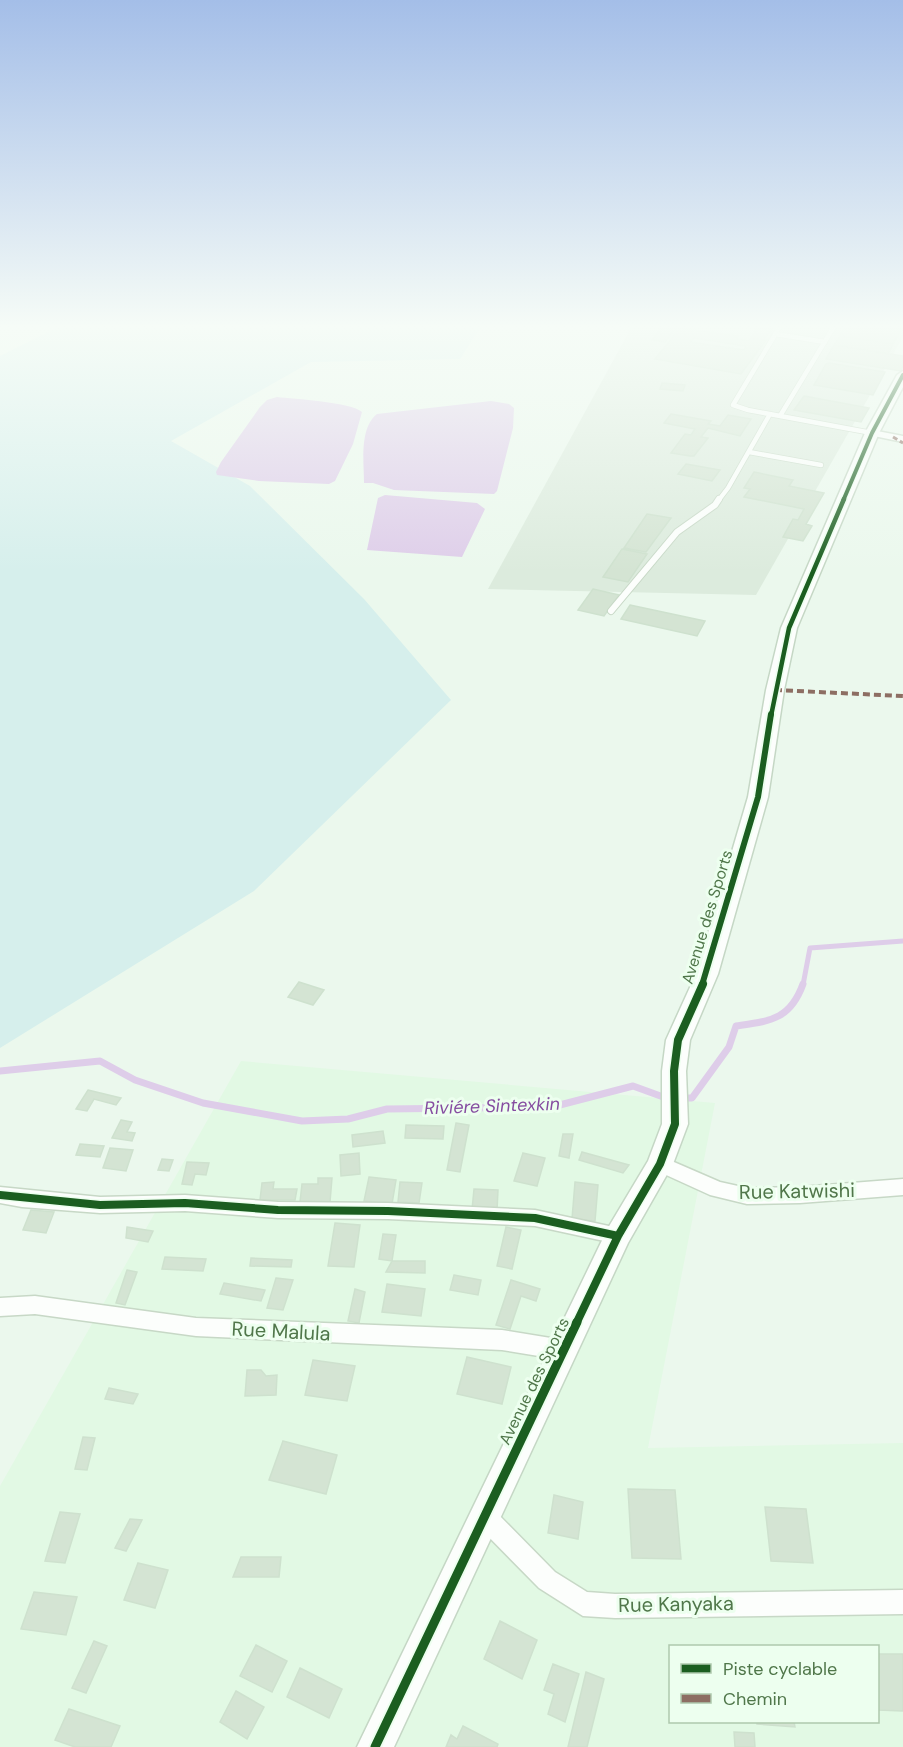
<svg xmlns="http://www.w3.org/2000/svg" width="903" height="1747" viewBox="0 0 903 1747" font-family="'DM Sans',sans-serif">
  <rect width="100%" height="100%" fill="#ebf8ed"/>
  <path fill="#e2f9e4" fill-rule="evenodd" d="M241 1061 715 1103 648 1448 903 1443V1747H0V1486ZM670 1646H878V1722H670Z"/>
  <path fill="#dcebdd" d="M631 328H903V337L756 595 488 589Z"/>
  <path fill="#d6efec" d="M56 328H480L460 359 311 362 171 441 250 486 364 599 451 700 254 891 0 1048V356Z"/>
  <path fill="#decde9" d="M277 397C294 399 351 402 362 412L353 444 335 481 329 484 259 481 217 475 216 472 221 462 260 407 267 400Z
    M491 401 509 404 514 408 513 428 497 491 494 494 394 490 373 483H364C364 463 359 428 377 414Z
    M385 495 477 503 485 509 462 557 367 550 378 498Z"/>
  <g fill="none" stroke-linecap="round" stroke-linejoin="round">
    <path stroke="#decde9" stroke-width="5" d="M803 985 810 948 903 941"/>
    <path stroke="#decde9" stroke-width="7" d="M0 1071 100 1061 135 1080 203 1103 302 1121 348 1119 387 1109 552 1107 633 1086 666 1098
      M682 1098H692L729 1047 736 1026C770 1021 790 1020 803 984"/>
  </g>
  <path fill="#d4e4d3" stroke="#cee1ce" stroke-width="1.5" fill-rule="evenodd" d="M658 328H676L665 342 652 340 661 329Z
    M680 328 738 336 736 339 749 341 751 338 766 340 741 374 655 359ZM694 338 745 346 746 347 744 350 690 342Z
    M757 328H772L764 340 751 338Z
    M845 328H901L902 329 893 344 840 336Z
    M840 336 893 344 888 354 834 345Z
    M834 345 903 356V366L901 371 826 359Z
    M829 363 885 372 873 395 814 385 826 364Z
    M662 383 685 385 683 391 660 389Z
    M804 396 869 408 861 422 794 410Z
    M671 414 711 421 708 424 720 426 728 415 751 419 740 436 708 428 701 437 708 438 694 456H690L671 453 685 434 691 435 695 429 664 423Z
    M686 464 720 470 712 481 678 474Z
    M754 472 793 480 789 486 824 493 806 524 812 526 803 541 783 537 793 519 798 520 804 509 744 497 750 489 744 488Z
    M647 514 671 518 646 552 624 548Z
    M622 549 647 554 628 582 603 577Z
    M593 589 619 595 604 616 578 610Z
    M630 605 705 621 697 636 621 619Z
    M299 982 324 990 313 1005 288 997Z
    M88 1090 121 1098 116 1105 94 1099 87 1111 76 1109Z
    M121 1120 132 1122 127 1132 135 1133 132 1141 112 1138Z
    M456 1123 469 1125 460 1172 447 1170Z
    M406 1125 444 1126 443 1139 405 1138Z
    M383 1131 385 1143 353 1147 352 1135Z
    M563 1134H573L569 1158 559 1156Z
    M80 1144 104 1146 100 1157 76 1155Z
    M110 1148 133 1150 126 1171 103 1168Z
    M582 1152 629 1165 623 1173 579 1160Z
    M359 1153 360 1174 341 1176 340 1155Z
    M523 1153 545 1158 537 1186 514 1181Z
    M162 1159 173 1160 169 1171 158 1170Z
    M187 1162 209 1163 206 1175 195 1174 192 1185 182 1184Z
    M369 1177 396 1180 392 1204 364 1201Z
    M318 1178H332L330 1202H300L302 1184H318Z
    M274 1182 273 1189H297L295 1200H260L262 1183Z
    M400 1182 422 1183 419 1203 398 1202Z
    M575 1182 598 1185 595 1221 572 1219Z
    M474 1189 498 1190 497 1211 472 1210Z
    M31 1210 54 1212 46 1233 23 1230Z
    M335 1223 360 1225 354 1267 328 1266Z
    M127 1227 153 1231 148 1242 126 1238Z
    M506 1227 521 1230 512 1269 497 1266Z
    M383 1234 396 1235 392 1261 379 1259Z
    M165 1257 206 1259 203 1271 162 1269Z
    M251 1258 292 1260 291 1267 250 1266Z
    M392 1261H425V1273L386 1272Z
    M127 1270 137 1272 125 1305 116 1303Z
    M454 1275 481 1280 478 1295 450 1290Z
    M276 1278 293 1280 283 1310 267 1308Z
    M511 1280 540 1289 536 1301 521 1296 510 1329 496 1325Z
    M224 1283 265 1290 261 1301 220 1294Z
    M387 1284 425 1289 421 1316 382 1312Z
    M355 1289 365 1292 359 1323 348 1321Z
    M467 1357 511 1367 502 1404 457 1394Z
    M313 1360 355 1366 347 1401 305 1395Z
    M247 1370H261L266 1376 277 1375 276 1395 245 1396Z
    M109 1388 138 1394 133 1404 105 1399Z
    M83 1437 95 1438 87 1470 75 1469Z
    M283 1441 337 1455 326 1494 269 1480Z
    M628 1489 675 1490 681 1559 632 1558Z
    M554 1495 583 1502 578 1539 548 1533Z
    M765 1507 806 1509 813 1563 771 1561Z
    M60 1512 80 1514 65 1563 45 1561Z
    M130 1519 142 1520 126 1551 115 1548Z
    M241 1557H281L279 1577H233Z
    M138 1563 168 1570 155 1608 124 1600Z
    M34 1592 77 1597 66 1635 21 1629Z
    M500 1621 537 1640 522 1679 484 1659Z
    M94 1641 107 1646 86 1693 72 1688Z
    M256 1645 287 1661 272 1692 240 1676Z
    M878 1654H903V1711L878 1710Z
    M553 1664 579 1674 565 1722 548 1714 554 1694 544 1690Z
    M300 1668 342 1689 329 1718 287 1697Z
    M586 1672 604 1679 587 1747H568Z
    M236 1691 264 1707 247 1739 220 1722Z
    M69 1709 120 1726 111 1747H75L55 1740Z
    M757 1722H794L795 1727 757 1724Z
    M463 1726 498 1744 497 1747H446L451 1735 457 1739Z
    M734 1732 754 1733 755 1747H735Z"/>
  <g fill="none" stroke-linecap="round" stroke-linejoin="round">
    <g stroke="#c7d8c6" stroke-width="6">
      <path id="lane-far1" d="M779 328 733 405 748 410 872 433
        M775 334 825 342
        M780 416 833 328
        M749 452 821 465
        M718 501 728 488 770 414"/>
    </g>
    <g stroke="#c7d8c6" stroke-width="8">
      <path id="lane" d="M611 611 677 532 715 505 719 499"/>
    </g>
    <g stroke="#c7d8c6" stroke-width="3">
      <path id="street" d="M872 430 903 436V442L869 435V431Z
        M660 1156 720 1182 747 1188 800 1187 903 1179V1195L800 1203 747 1204 710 1195 653 1169 651 1164 653 1159Z
        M0 1187 100 1197 185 1195 278 1202 388 1203 535 1210 618 1228 625 1230 628 1236 625 1242 618 1244 535 1226 388 1219 278 1218 185 1211 100 1213 22 1207 0 1203Z
        M35 1296 196 1318 502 1330 563 1340 570 1343 573 1350 570 1357 563 1360 502 1350 196 1336 35 1314 0 1316V1298Z
        M484 1505 492 1508 555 1572 587 1592 615 1594 903 1590V1614L615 1618 583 1616 539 1588 476 1524 473 1516 476 1508Z"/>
    </g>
    <g stroke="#c5d7c5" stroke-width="3">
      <path id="secondary" d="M903 371V387L879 433 797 628 784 690 768 797 718 974 690 1040 686 1071 688 1124 673 1164 628 1243 394 1747H357L608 1228 648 1161 662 1124V1071L666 1040 696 974 748 797 766 690 781 628 865 433 897 375Z"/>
    </g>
    <use href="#lane-far1" stroke="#fcfefc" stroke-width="4.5"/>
    <use href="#lane" stroke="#fcfefc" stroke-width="6"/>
    <use href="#street" fill="#fcfefc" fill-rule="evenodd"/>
    <use href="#secondary" fill="#fcfefc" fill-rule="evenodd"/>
    <path stroke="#8d6e63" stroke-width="3" stroke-dasharray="5 3" stroke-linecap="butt" d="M893 437 903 443"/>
    <path stroke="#8d6e63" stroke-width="4" stroke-dasharray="7 4" stroke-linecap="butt" d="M775 690 903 696"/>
    <g stroke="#edffef" stroke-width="6">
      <path id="cycleway-far4" d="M843 501 872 433 903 375"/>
    </g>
    <g stroke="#edffef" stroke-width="8">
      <path id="cycleway-far3" d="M771 716 789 628 844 499"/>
    </g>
    <g stroke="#edffef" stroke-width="10">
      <path id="cycleway-far2" d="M702 985 758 797 771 714"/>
    </g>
    <g stroke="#edffef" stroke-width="11">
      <path id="cycleway-far1" d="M0 1195 100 1205 185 1203 278 1210 388 1211 535 1218 618 1236
        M576 1324 618 1236 660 1164 675 1124 674 1071 678 1040 703 984"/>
    </g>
    <g stroke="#edffef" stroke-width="13">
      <path id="cycleway" d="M375 1747 577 1322"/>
    </g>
    <use href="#cycleway-far4" stroke="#1b5e20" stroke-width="4"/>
    <use href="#cycleway-far3" stroke="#1b5e20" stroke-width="4.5"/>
    <use href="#cycleway-far2" stroke="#1b5e20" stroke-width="6"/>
    <use href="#cycleway-far1" stroke="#1b5e20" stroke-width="8"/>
    <use href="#cycleway" stroke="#1b5e20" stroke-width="9"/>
  </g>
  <linearGradient id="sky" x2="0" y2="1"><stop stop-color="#a4bee8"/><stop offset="0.57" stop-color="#f6fcf7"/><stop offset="1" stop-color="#f6fcf7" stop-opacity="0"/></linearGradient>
  <rect width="903" height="573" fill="url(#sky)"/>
  <g text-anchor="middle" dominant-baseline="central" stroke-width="6" stroke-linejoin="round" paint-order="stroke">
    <g font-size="16" fill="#50774a" stroke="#edffef">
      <text transform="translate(707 917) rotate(-73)">Avenue des Sports</text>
      <text transform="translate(534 1381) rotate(-64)">Avenue des Sports</text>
    </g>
    <g font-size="18" font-style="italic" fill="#854ca0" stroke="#edffef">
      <text transform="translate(492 1106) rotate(-2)">Riviére Sintexkin</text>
    </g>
    <g font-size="20" fill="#50774a" stroke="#edffef">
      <text transform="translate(797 1191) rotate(-1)">Rue Katwishi</text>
      <text transform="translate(281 1331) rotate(3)">Rue Malula</text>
      <text transform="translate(676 1604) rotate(-1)">Rue Kanyaka</text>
    </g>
  </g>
  <rect x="669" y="1645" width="210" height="78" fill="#edffef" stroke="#aec9ad" stroke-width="1.5"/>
  <rect x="681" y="1664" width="30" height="9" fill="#1b5e20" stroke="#aec9ad" stroke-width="1.5"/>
  <text x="723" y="1675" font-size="18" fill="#50774a">Piste cyclable</text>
  <rect x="681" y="1694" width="30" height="9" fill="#8d6e63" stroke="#aec9ad" stroke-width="1.5"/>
  <text x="723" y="1705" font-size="18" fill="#50774a">Chemin</text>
</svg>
